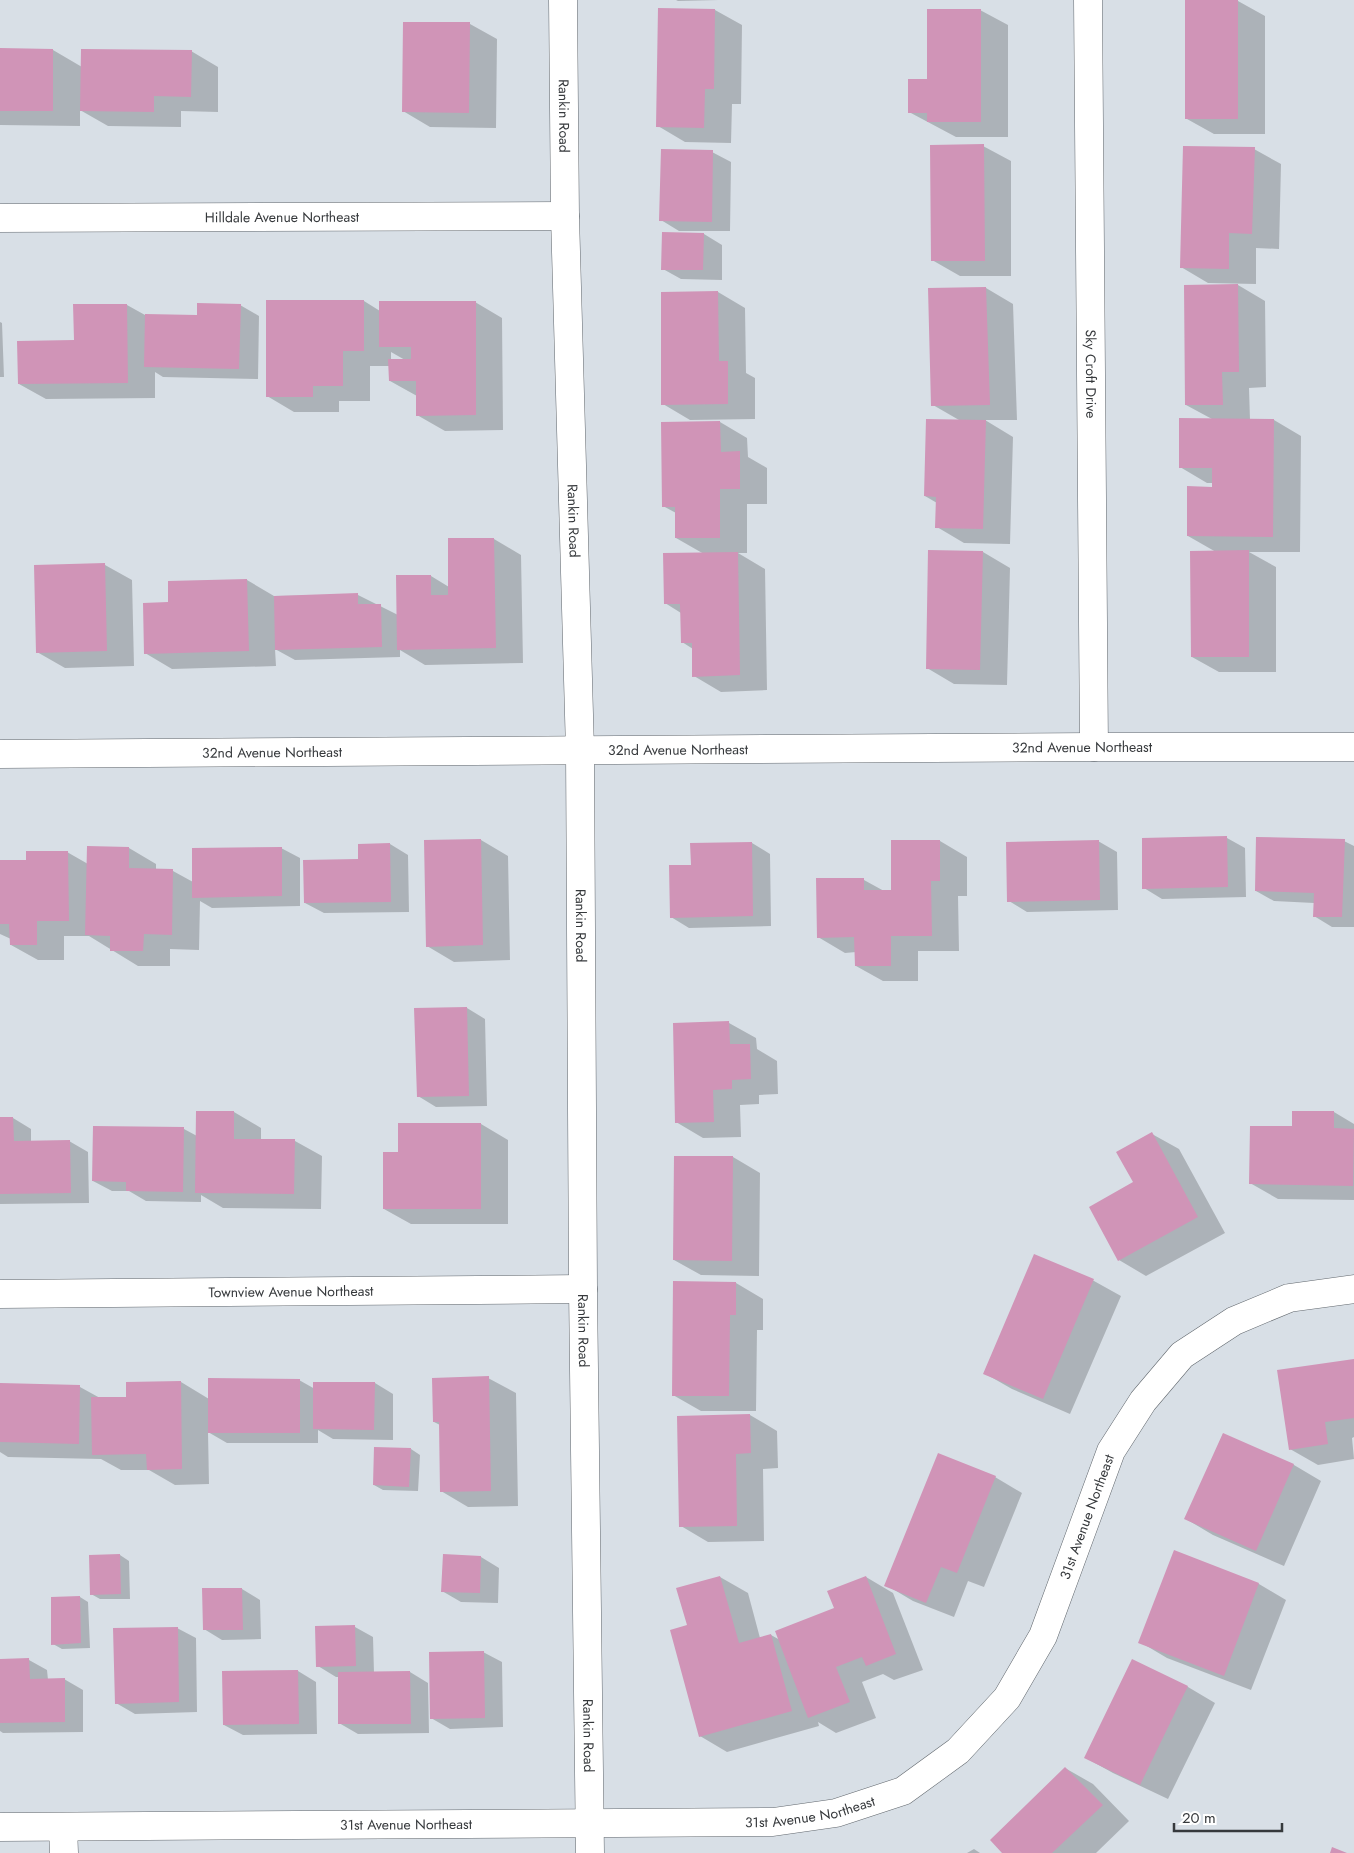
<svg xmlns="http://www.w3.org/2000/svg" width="1354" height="1853" viewBox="0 0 1354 1853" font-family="Jost,sans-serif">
  <rect width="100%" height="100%" fill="#d8dfe6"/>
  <path fill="#0003" fill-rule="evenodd" d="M676 0H719L678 1Z
    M1238 1 1265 16V134H1214L1187 119Z
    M715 10 742 25 741 104H732L731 143 685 142 658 126Z
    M980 10 1008 25V137H956L909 112 928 80Z
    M470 24 497 39 496 128 430 127 403 111Z
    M0 49 53 50 82 67 191 51 218 67V112L181 111V127L108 126 80 110V126L0 125Z
    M983 146 1011 161V276H960L932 260Z
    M1254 149 1281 164 1279 249 1256 248V284L1208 283 1181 267Z
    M712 152 731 162 730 231H679L661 220Z
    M664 233 704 234 722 245V280L681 279 663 269Z
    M1238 285 1265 301 1266 387 1249 388 1250 420H1274L1301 436 1300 552H1249L1276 567V672H1219L1192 657 1216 552 1188 536 1213 488V483H1207L1180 467 1212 419 1186 405Z
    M986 288 1013 304 1017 420H985L1013 437 1010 544 964 543 937 527V503L925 496 959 420 933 405Z
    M718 292 745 308 746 373 755 378V419L690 420 663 404 662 293Z
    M364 301 380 311 475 302 502 318 503 430 445 431 417 415V396L390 381V366H370V401H339V412H294L267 396ZM391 352 405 360H391Z
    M75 305H127L145 315 199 316 240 305 259 316 258 379 163 377 155 372V398L46 399 19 384 75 341Z
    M0 322 2 323 4 377H0Z
    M720 422 747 438 748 457 767 468V504H747V553H738L765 569 767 690 721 692 694 676 693 649 682 642 681 613 665 603 704 554 676 538V513L663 506V423Z
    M494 539 521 555 523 663 425 665 400 650V657L295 660 275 649 276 666 172 669 145 653 169 604 247 580 274 596 358 595 398 615 431 576 449 587Z
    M983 552 1010 568 1007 685 954 684 927 668Z
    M105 565 132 580 134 666 65 668 37 652Z
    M1227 838 1245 848 1246 897 1162 899 1144 888Z
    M481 840 508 856 510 960 454 962 427 946Z
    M940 841 967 857V896H958L959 951H918V981H883L856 966V952L845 953 818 937V880H864L884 891H892Z
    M1098 841 1117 852 1118 910 1027 912 1009 901Z
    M1344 841 1354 846V927H1332L1314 916V903L1274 901 1256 891Z
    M752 843 770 854 771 926 689 928 671 917 692 866Z
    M390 844 408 855 409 912 324 913 305 903Z
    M129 848 156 864V870L173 871 193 882 281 848 300 858V906L212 908 200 901 199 950 170 949V966H138L89 936H64V960H38L11 945V939L0 934V861H27L67 852 88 864Z
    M467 1008 485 1019 487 1106 436 1107 418 1096Z
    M729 1023 756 1038 757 1049 777 1061 778 1094 759 1095V1104L740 1105 741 1137 703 1138 676 1122 674 1024Z
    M234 1112 261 1128V1140L295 1141 322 1156 321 1209 223 1208 201 1195V1202L146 1201 129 1191H112L93 1181 184 1129 197 1136Z
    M1334 1112 1354 1124V1200L1278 1199 1250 1183 1293 1127Z
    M0 1118H13L31 1129V1142L69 1141 88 1152 89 1203 0 1204Z
    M481 1124 508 1140V1224H411L384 1209 400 1153Z
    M1152 1134 1179 1149 1225 1233 1146 1276 1119 1260 1135 1183Z
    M733 1157 760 1173 759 1276 701 1275 674 1260Z
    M1035 1256 1094 1281 1121 1296 1070 1414 1012 1389 984 1373Z
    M736 1283 763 1299V1330H757L756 1411H701L673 1395Z
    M1354 1360V1437L1352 1438 1354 1459 1318 1465 1290 1449Z
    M488 1378 516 1393 518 1506 468 1507 441 1491 440 1425 434 1422Z
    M299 1380 315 1389 375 1383 393 1394V1440L333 1439 318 1430V1443H227L208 1432 209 1484 175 1485 149 1470H121L101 1459 8 1457 0 1452V1385L80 1387 100 1398H127L181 1382 209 1399Z
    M750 1415 777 1431 778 1468 763 1469 764 1541 708 1542 681 1526Z
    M1223 1434 1294 1465 1321 1481 1284 1566 1213 1535 1186 1519Z
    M411 1449 420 1455 418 1491 383 1490 374 1485Z
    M995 1477 1022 1493 984 1587 968 1581 954 1617 913 1601 886 1585Z
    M1175 1552 1259 1584 1286 1600 1251 1690 1167 1658 1140 1642Z
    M120 1555 129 1561 130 1599H100L91 1594Z
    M444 1555 481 1557 499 1568 498 1603 461 1602 442 1591Z
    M720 1577 748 1593 760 1638 771 1635 780 1640 836 1609 866 1577 893 1593 923 1670 894 1680 883 1674 862 1682 876 1718 836 1733 818 1722 819 1726 727 1752 700 1736 688 1626Z
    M242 1589 260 1600 261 1639 222 1640 204 1629 203 1590Z
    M80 1597 88 1602 90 1648 62 1649 53 1644Z
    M317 1627H355L373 1637 374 1673 410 1672 428 1683 429 1733 358 1734 339 1723V1677H336L318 1666Z
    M177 1628 196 1638 197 1712 135 1714 116 1703Z
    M483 1652 502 1662 503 1727 450 1729 431 1718Z
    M0 1660H29L47 1670 48 1680 64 1679 83 1690V1732L3 1733 0 1731Z
    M1133 1661 1188 1687 1215 1703 1168 1799 1113 1773 1086 1758Z
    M298 1671 316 1682 317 1734 243 1735 224 1725 223 1672Z
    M1065 1768 1093 1784 1129 1821 1096 1853H1004Z
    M974 1849 980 1853H967Z"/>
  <path fill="#d094b7" d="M1185 0H1238V119H1185Z
    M658 8 715 9 714 89H705L704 128 656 127Z
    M927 9H981V122H927V113H908V79H927Z
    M403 22H470L469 113 402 112Z
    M0 48 53 49V111H0Z
    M81 49 192 50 191 97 154 96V112L80 111Z
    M984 144 985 261H931L930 145Z
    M1183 146 1255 147 1252 234 1229 233V269L1180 268Z
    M661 149 713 150 712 222 659 221Z
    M662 232 704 233 703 270H661Z
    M1238 284 1239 372H1222L1223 405H1185L1184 285Z
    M986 287 990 405 931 406 928 288Z
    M718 291 719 361H728V404L661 405V292Z
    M266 300H364V351H343V386H313V397H266Z
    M379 301H476V415L416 416V381H389L388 359H411V347H379Z
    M197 303 241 304 239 369 144 367 145 314 197 315Z
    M73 304H127L128 383 18 384 17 341 74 340Z
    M1179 418 1274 419 1273 537 1187 536V486L1212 487V468H1179Z
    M926 419 986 420 983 529 935 528 936 497 924 496Z
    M720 421 721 452 740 451V489H720V538H675V507H662L661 422Z
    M448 538H494L496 648 397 650 396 575H431V595H448Z
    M928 550 983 551 980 670 926 669Z
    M1249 550V657H1191L1190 551Z
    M738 552 740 675 692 677V643H681L680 604H664L663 553Z
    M105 563 107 651 36 653 34 565Z
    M247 579 249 651 144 654 143 603 168 602V581Z
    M358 593V604H381L382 647 275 650 274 596Z
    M1227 836 1228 887 1142 889V838Z
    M1256 837 1345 839 1342 917H1313L1314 893 1255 891Z
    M481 839 483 945 426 947 424 840Z
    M891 840H940V881H931L932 936H891V966H855L854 937 817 938 816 878H864V890H891Z
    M1099 840 1100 900 1007 902 1006 842Z
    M752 842 753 916 670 918 669 865H691L690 843Z
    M390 843 391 902 304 903 303 860 358 859V844Z
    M87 846 129 847V868L173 869 172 935 144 934 143 951H110V936L85 935Z
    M282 847V896L192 898V848Z
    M26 851H68L69 921H37V945H10L9 924H0V860H26Z
    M467 1007 469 1096 417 1097 414 1008Z
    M729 1021 730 1044H750L751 1079 732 1080V1089L713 1090 714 1122 675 1123 673 1023Z
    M196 1111H234V1139H295L294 1194 195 1193Z
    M1292 1111H1334V1128L1354 1129 1353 1186 1249 1184 1250 1126H1292Z
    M0 1117H13L14 1141 70 1140 71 1193 0 1194Z
    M398 1123H481V1209H383V1152H398Z
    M93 1126 184 1127 183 1192 126 1191V1182L92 1181Z
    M1152 1132 1198 1217 1118 1261 1089 1207 1133 1182 1116 1152Z
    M674 1156H733L732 1261 673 1260Z
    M1034 1254 1094 1279 1043 1399 983 1374Z
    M673 1281 736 1282V1315H730L729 1396H672Z
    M1354 1359V1418L1325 1422 1328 1444 1289 1450 1277 1370Z
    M489 1376 491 1491 440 1492 439 1422H433L432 1378Z
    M208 1378 300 1379V1433H208Z
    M181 1381 182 1469 147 1470 146 1454 92 1455 91 1397H126V1382Z
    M313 1382H375L374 1430 313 1429Z
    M0 1383 80 1385 79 1444 0 1442Z
    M750 1414 751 1453 736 1454 737 1526 679 1527 677 1416Z
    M1223 1433 1294 1464 1256 1551 1184 1519Z
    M374 1447 411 1448 409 1487 373 1485Z
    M938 1453 996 1476 957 1573 941 1567 926 1603 884 1586Z
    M1174 1550 1259 1583 1224 1676 1138 1643Z
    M120 1554 121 1594 90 1595 89 1555Z
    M443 1554 481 1556 480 1593 441 1592Z
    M720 1576 739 1643 771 1634 792 1711 699 1737 670 1630 687 1625 676 1588Z
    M866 1576 896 1654 866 1666 862 1657 836 1667 850 1702 808 1718 775 1631 834 1608 827 1591Z
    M202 1588H242L243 1630H203Z
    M80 1596 81 1643 51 1645V1597Z
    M355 1625 356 1666 316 1667 315 1626Z
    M178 1627 179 1702 115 1704 113 1628Z
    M484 1651 485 1718 430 1719 429 1652Z
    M29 1658 30 1679 65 1678V1722L0 1723V1659Z
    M1132 1659 1188 1686 1140 1785 1084 1758Z
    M298 1670 299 1724 223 1725 222 1671Z
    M410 1671 411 1724H338V1672Z
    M1065 1767 1103 1805 1052 1853H1002L990 1840Z
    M1332 1847 1347 1853H1330Z"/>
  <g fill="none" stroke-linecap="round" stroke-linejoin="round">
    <g stroke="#61676d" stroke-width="29">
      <g id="street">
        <path id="s1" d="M563 0 565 216 580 750 583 1289 590 1853"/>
        <path id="s2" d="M1088 0 1094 747"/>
        <path id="s3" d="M0 218 565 216"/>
        <path id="s4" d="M0 754 1094 747H1354"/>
        <path id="s5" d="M0 1294 583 1289"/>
        <path id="s6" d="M0 1827 773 1822 836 1813 903 1791 958 1751 1007 1698 1043 1636 1111 1451 1143 1401 1182 1355 1234 1321 1289 1298 1354 1289"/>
        <path d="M63 1827 64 1853"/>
      </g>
    </g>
    <use href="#street" stroke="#fff" stroke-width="28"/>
  </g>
  <g text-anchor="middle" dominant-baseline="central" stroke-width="5" stroke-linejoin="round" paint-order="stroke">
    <g font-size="14" fill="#36393c" stroke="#fff">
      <text stroke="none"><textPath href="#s1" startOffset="116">Rankin Road</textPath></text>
      <text stroke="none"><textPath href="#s3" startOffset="282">Hilldale Avenue Northeast</textPath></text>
      <text stroke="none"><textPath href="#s2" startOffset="374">Sky Croft Drive</textPath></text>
      <text stroke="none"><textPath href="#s1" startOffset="521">Rankin Road</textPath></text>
      <text stroke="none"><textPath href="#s4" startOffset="1082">32nd Avenue Northeast</textPath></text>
      <text stroke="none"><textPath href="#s4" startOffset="678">32nd Avenue Northeast</textPath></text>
      <text stroke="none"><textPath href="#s4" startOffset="272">32nd Avenue Northeast</textPath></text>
      <text stroke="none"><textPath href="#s1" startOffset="926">Rankin Road</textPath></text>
      <text stroke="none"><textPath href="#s5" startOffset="291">Townview Avenue Northeast</textPath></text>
      <text stroke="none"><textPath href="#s1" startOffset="1331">Rankin Road</textPath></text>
      <text stroke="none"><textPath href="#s6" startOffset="1246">31st Avenue Northeast</textPath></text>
      <text stroke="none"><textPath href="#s1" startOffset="1736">Rankin Road</textPath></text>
      <text stroke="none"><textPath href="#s6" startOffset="811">31st Avenue Northeast</textPath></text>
      <text stroke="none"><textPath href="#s6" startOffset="406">31st Avenue Northeast</textPath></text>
    </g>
  </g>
  <path d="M1174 1823v8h108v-8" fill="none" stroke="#36393c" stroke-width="2.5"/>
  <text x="1182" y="1823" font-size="15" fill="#36393c" stroke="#ffffff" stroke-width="4" paint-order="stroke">20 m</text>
</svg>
